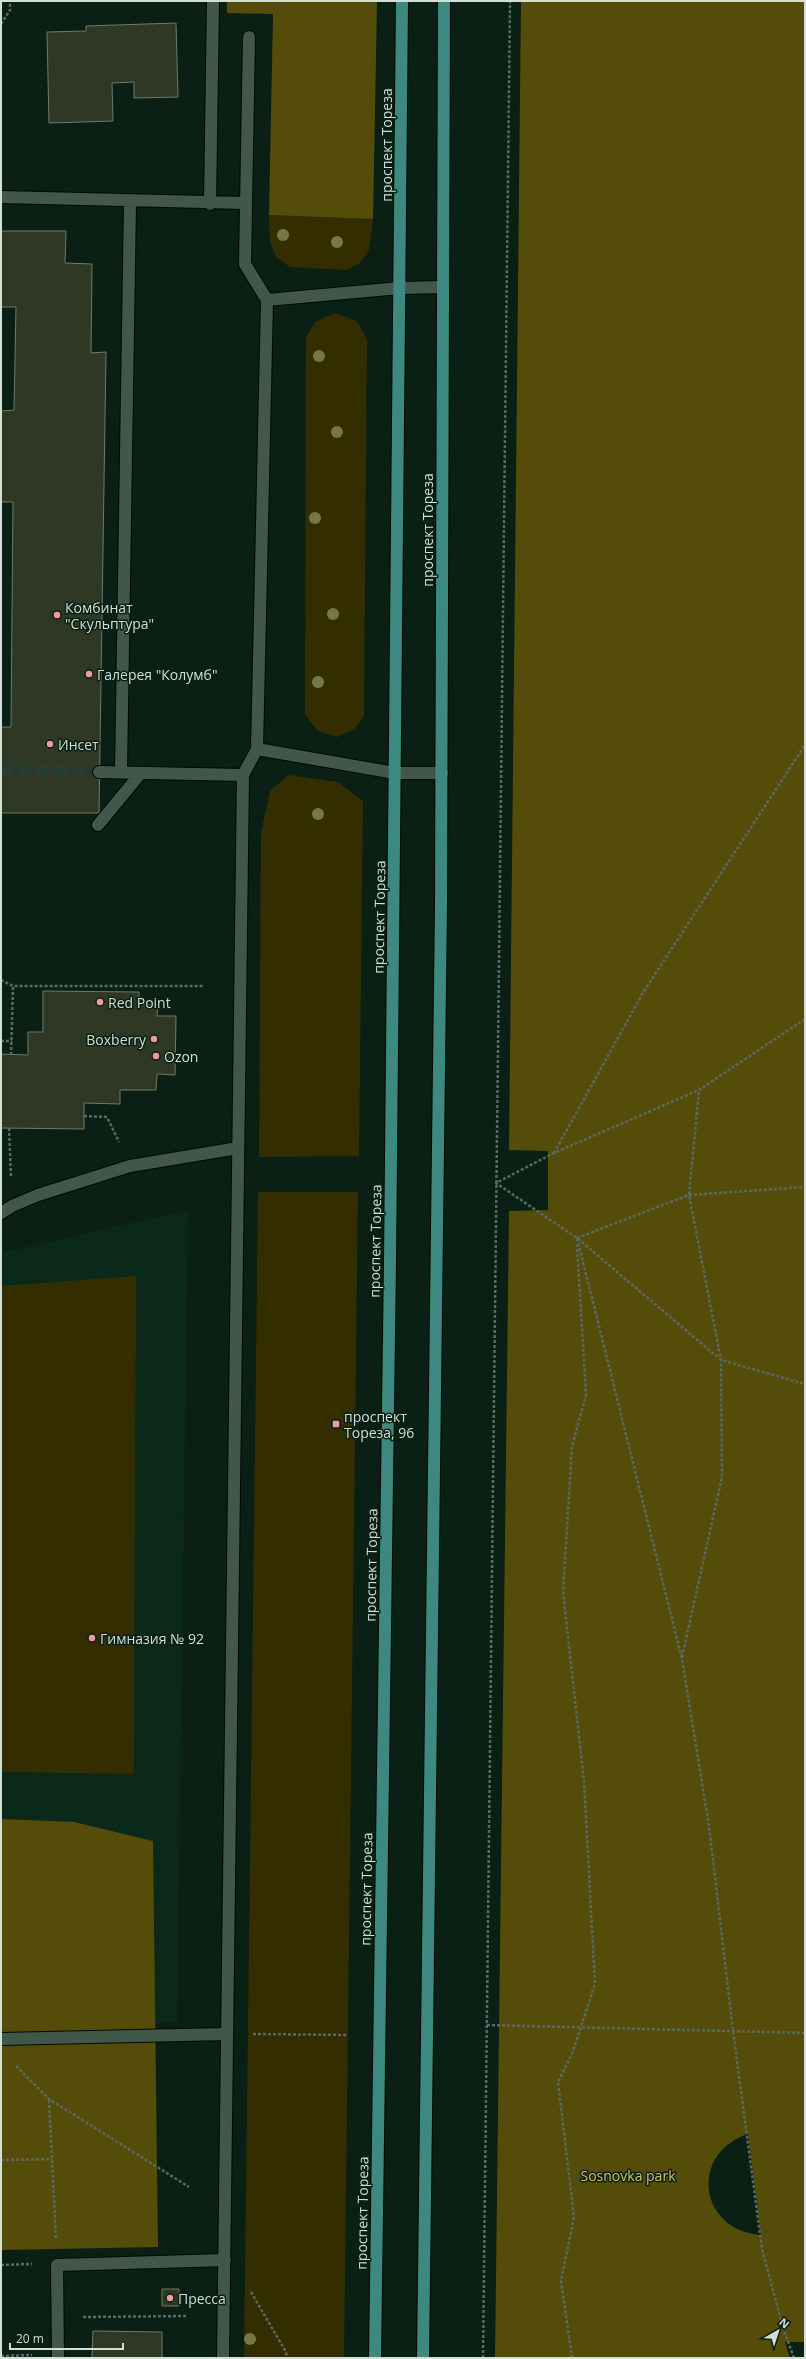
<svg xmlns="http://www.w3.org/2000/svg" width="806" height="2359" viewBox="0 0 806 2359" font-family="'Open Sans',sans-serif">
  <rect width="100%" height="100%" fill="#0a2015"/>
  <path fill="#0b291a" d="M188 1210 177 2023 1 2025V1253Z"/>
  <path fill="#342d00" d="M269 215 373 219 369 250 360 263 346 270 290 267 276 257 270 242Z
    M335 313 357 321 367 339 364 716 355 729 337 737 318 731 305 715 306 338 315 322Z
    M289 775 338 782 363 801 359 1156 259 1157 261 832 270 791Z
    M258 1192H358L344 2358H244Z
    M136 1276 134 1774 1 1772V1286Z"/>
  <path fill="#554c09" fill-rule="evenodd" d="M227 1H377L373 219 269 215 273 14 227 13Z
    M521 1H805V2342H785L790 2358H495L509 1211 548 1210V1151L509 1150ZM747 2134H748L761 2235C699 2230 689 2155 747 2134Z
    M1 1819 74 1822 153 1841 158 2247 1 2250Z"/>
  <path fill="#2e3824" stroke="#6f7b65" d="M176 23 178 97 134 98V82L112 83 113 121 49 123 47 32 86 31V26Z
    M1 231H66L65 263 92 264 91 353 106 352 99 813H1V727H11L13 502H1V411L14 410 16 307H1Z
    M43 991 139 992V1004L158 1005 157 1016H176L175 1075 157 1074 156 1090H120V1104L84 1103V1129L1 1128V1054L28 1055V1032H43Z
    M162 2289H179V2306H162Z
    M93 2331 162 2332V2358H92Z"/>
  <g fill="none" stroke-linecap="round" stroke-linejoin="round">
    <path stroke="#283d32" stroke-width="12" stroke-dasharray="12 6" stroke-linecap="butt" d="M1 770 99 772"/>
    <g stroke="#000a03" stroke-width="14">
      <path id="minor" d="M1 197 246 203
        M210 204 213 1
        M267 300 400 288 442 287
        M257 749 395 773H442
        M99 772 243 775
        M121 772 130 202
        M98 825 141 773
        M1 1213 12 1206 38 1195 130 1166 238 1148
        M1 2039 227 2034
        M58 2358 57 2265 225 2260
        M223 2358 243 775 257 749 267 300 245 264 249 37"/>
    </g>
    <g stroke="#000a03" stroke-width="14">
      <path id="major" d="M375 2358 390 1262 402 1
        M423 2358 441 905 444 1"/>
    </g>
    <path stroke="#586a61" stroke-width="2.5" stroke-dasharray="3 2" stroke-linecap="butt" d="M1 24 10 10V1
      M1 980 13 986H204
      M805 1019 699 1090 554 1153 496 1183 577 1238 721 1360 805 1384
      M1 1041H12
      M11 1055 13 986
      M84 1116 107 1117 119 1142
      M9 1128 11 1177
      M554 1153 644 991 805 745
      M577 1238 682 1659 709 1826 733 2031 762 2249 783 2328 794 2358
      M577 1238 689 1195 805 1187
      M682 1657 722 1477 721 1360 689 1195 699 1090
      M487 2025 805 2033
      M253 2034 348 2035
      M16 2066 49 2099 189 2187
      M49 2100 56 2239
      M1 2160 52 2159
      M1 2265 32 2264
      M251 2292 286 2352 287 2358
      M83 2317 187 2316
      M1 2356 32 2355
      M483 2358 510 1
      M572 2358 561 2281 574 2217 558 2082 572 2054 595 1984 584 1781 563 1592 572 1446 586 1395 577 1245"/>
    <use href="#minor" stroke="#405749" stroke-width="12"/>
    <use href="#major" stroke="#3d897f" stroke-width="12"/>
  </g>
  <g fill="#767943">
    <circle cx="283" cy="235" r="6"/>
    <circle cx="337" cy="242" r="6"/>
    <circle cx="319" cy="356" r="6"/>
    <circle cx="337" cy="432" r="6"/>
    <circle cx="315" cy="518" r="6"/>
    <circle cx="333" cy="614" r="6"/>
    <circle cx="318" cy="682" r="6"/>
    <circle cx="318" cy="814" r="6"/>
    <circle cx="250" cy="2339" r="6"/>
  </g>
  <g fill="#f49aa4" stroke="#0a2015" stroke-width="1.5">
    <circle cx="57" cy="615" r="4"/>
    <circle cx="89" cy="674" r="4"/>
    <circle cx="50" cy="744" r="4"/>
    <circle cx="100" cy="1002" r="4"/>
    <circle cx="154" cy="1039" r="4"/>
    <circle cx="156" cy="1056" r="4"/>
    <rect x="332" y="1420" width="8" height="8" rx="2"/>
    <circle cx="92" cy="1638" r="4"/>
    <circle cx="170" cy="2298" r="4"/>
  </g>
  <g text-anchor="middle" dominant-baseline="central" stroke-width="3" stroke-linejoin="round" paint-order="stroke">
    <g font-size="14" fill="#d2dfd7" stroke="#0a2015">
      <text transform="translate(386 145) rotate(-90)">проспект Тореза</text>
      <text transform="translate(427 530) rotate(-90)">проспект Тореза</text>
      <text transform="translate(379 917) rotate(-89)">проспект Тореза</text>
      <text transform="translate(375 1241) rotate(-89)">проспект Тореза</text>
      <text transform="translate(371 1565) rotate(-89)">проспект Тореза</text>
      <text transform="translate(366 1889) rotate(-89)">проспект Тореза</text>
      <text transform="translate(362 2213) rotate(-89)">проспект Тореза</text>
    </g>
    <g font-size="14" fill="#d2dfd7" stroke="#0a2015" text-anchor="start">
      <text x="65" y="607">Комбинат<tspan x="65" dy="16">"Скульптура"</tspan></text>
      <text x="97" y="674">Галерея "Колумб"</text>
      <text x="58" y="744">Инсет</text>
      <text x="108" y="1002">Red Point</text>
      <text x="146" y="1039" text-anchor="end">Boxberry</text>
      <text x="164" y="1056">Ozon</text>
      <text x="344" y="1416">проспект<tspan x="344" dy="16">Тореза, 96</tspan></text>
      <text x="100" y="1638">Гимназия № 92</text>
      <text x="178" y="2298">Пресса</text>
    </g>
    <g font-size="14" fill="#cfc269" stroke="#0a2015">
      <text x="628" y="2175">Sosnovka park</text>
    </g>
  </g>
  <rect width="806" height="2359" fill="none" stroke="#d2dfd7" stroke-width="4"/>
  <g transform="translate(778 2331) rotate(39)" stroke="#0a2015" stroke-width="3" paint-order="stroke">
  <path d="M0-3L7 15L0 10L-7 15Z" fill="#d2dfd7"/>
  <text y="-6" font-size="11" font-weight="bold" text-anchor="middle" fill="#d2dfd7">N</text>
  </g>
  <path d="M10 2343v6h113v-6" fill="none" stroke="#d2dfd7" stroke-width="2"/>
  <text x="16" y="2343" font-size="12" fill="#d2dfd7" stroke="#0a2015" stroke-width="3" paint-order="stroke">20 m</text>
</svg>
